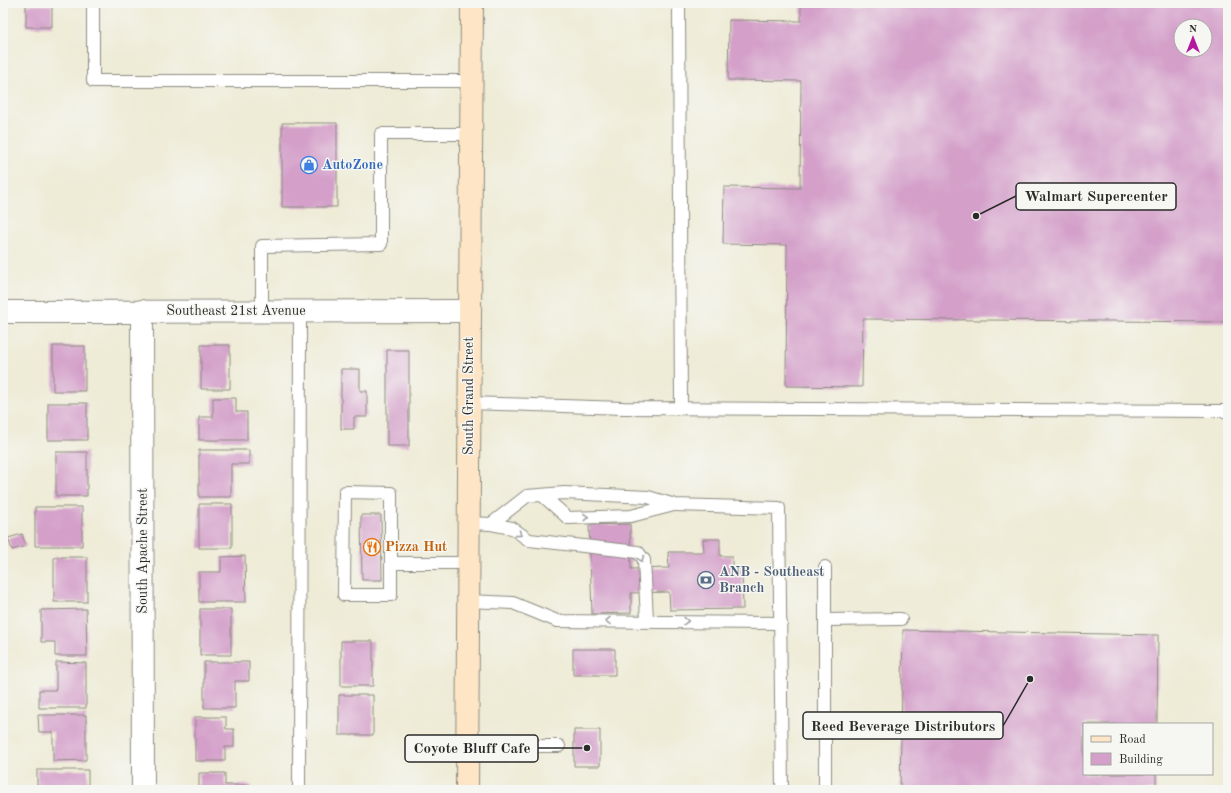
<svg xmlns="http://www.w3.org/2000/svg" width="1231" height="793" viewBox="0 0 1231 793" font-family="'Old Standard TT',serif">
  <rect width="100%" height="100%" fill="#f6f6f2"/>
  <filter id="ink" filterUnits="userSpaceOnUse"><feTurbulence type="fractalNoise" baseFrequency=".025" numOctaves="2"/><feDisplacementMap in="SourceGraphic" scale="8" xChannelSelector="R" yChannelSelector="G"/><feConvolveMatrix kernelMatrix="1 2 1 2 8 2 1 2 1" color-interpolation-filters="sRGB"/></filter>
  <filter id="wash" filterUnits="userSpaceOnUse"><feTurbulence type="fractalNoise" baseFrequency=".012" numOctaves="4" result="noise"/><feDisplacementMap in="SourceGraphic" scale="16" xChannelSelector="R" yChannelSelector="G"/><feGaussianBlur stdDeviation="0.9" result="paint"/><feColorMatrix in="noise" values="0 0 0 0 0 0 0 0 0 0 0 0 0 0 0 0 0 1.4 0 .05"/><feComposite in="paint" operator="in"/></filter>
  <g filter="url(#wash)">
    <rect width="100%" height="100%" fill="#eeebd6"/>
    <g id="blocks">
      <path fill="#d4a0ca" fill-rule="evenodd" d="M936 3H1228V322L863 319 862 387 786 386 787 245 723 244 724 187 800 188 801 81 728 80 729 20 801 21V4ZM1181 26H1205V50H1181Z
        M26 5H52V27H26Z
        M282 123H337V207H282Z
        M201 345H230V389H201Z
        M53 346H85V391H53Z
        M387 350H409V446H387Z
        M341 369H360V391H367V417H354V429H341Z
        M213 398H236V412H247V440H199V417H213Z
        M48 403H87V440H48Z
        M199 450H249V464H231V497H199Z
        M56 452H87V496H56Z
        M199 504H232V548H199Z
        M35 507H82V546H35Z
        M361 515H381L382 580H362Z
        M630 524 631 569 669 568 668 552H704L703 539H720V556H732V568H742L743 609 670 610 669 592 631 593V613L592 614 589 525Z
        M22 534 26 546 12 550 8 538Z
        M245 556 246 602H199V572H221V557Z
        M54 557H87V602H54Z
        M86 609 87 656H55V642H41V610Z
        M200 609H231V655H200Z
        M903 630 1158 635 1157 724H1084V774H1156V790H900Z
        M341 641H373V686H341Z
        M573 649H615V675H573Z
        M56 662 86 663V708H39V690H56Z
        M204 662H249V681H235V708H204Z
        M339 695H373V735H339Z
        M38 715H86V760L53 761V732H39Z
        M195 717H226V729H234V747H225V761H195Z
        M574 730H600V766H574Z
        M37 770H88V790H37Z
        M199 773H225V785H251V790L199 788Z"/>
    </g>
  </g>
  <g filter="url(#ink)">
    <use href="#blocks" fill-opacity="0" stroke="#8c8b80" stroke-width="1"/>
    <g fill="none" stroke-linecap="round" stroke-linejoin="round">
      <g stroke="#8c8b80" stroke-width="14">
        <path id="lane" d="M93 3V81H471
          M679 3 681 408
          M262 311V246L381 244V134H471
          M469 403 623 408 1228 411
          M345 492 391 493V595H344Z
          M542 495 568 518 631 516 674 505
          M469 523 491 524 512 528 529 540 638 552 644 560 647 620
          M491 524 527 496 564 493 648 497 675 505 779 508 782 790
          M391 563H469
          M825 567V790
          M468 601 513 603 557 621 781 623
          M825 620 901 619
          M467 746H559
          M299 790 300 311"/>
      </g>
      <g stroke="#8c8b80" stroke-width="24">
        <path id="street" d="M142 311 143 790
          M3 312 470 311"/>
      </g>
      <g stroke="#8c8b80" stroke-width="24">
        <path id="secondary" d="M467 790 472 3"/>
      </g>
      <use href="#lane" stroke="#fff" stroke-width="12"/>
      <use href="#street" stroke="#fff" stroke-width="22"/>
      <use href="#secondary" stroke="#fde5c5" stroke-width="22"/>
    </g>
    <defs><path id="oneway-chevron" d="M-2-3.5L2.5 0L-2 3.5" fill="none" stroke-width="1.6" stroke-linecap="round" stroke-linejoin="round"/></defs>
    <g stroke="#a0a0a0">
      <use href="#oneway-chevron" transform="translate(586 517) rotate(-2)"/>
      <use href="#oneway-chevron" transform="translate(519 534) rotate(36)"/>
      <use href="#oneway-chevron" transform="translate(641 559) rotate(69)"/>
      <use href="#oneway-chevron" transform="translate(608 621) rotate(179)"/>
      <use href="#oneway-chevron" transform="translate(686 621) rotate(1)"/>
    </g>
  </g>
  <defs>
    <g id="shop-ring" transform="scale(0.9)"><circle r="9.5" fill="#f6f6f2" stroke="#3f7fe0" stroke-width="1.5"/><path d="M-5-2.5h2.3a2.7 3.5 0 0 1 5.4 0H5L5.5 6h-11ZM-1.5-2.5h3a1.5 2.3 0 0 0-3 0Z" fill="#3f7fe0"/></g>
    <g id="restaurant-ring" transform="scale(0.9)"><circle r="9.5" fill="#f6f6f2" stroke="#e8710a" stroke-width="1.5"/><path d="M-5-6h1v4h1v-4h1v4h1v-4h1v5L-1.5 .5V6h-2V.5L-5-1ZM5-6V6H3V1.5H1.5Q1.5-4 5-6Z" fill="#e8710a"/></g>
    <g id="bank-ring" transform="scale(0.9)"><circle r="9.5" fill="#f6f6f2" stroke="#5c6f8a" stroke-width="1.5"/><path d="M-6-4H6V4H-6ZM0-2.3a2.3 2.3 0 1 0 0 4.6a2.3 2.3 0 1 0 0-4.6Z" fill="#5c6f8a"/></g>
  </defs>
  <g fill-rule="evenodd">
    <use href="#shop-ring" x="309" y="165"/>
    <use href="#restaurant-ring" x="372" y="547"/>
    <use href="#bank-ring" x="706" y="580"/>
  </g>
  <g text-anchor="middle" dominant-baseline="central" stroke-width="3" stroke-linejoin="round" paint-order="stroke">
    <g font-size="14" font-weight="bold" fill="#366cbe" stroke="#f6f6f2" text-anchor="start">
      <text x="322" y="165">AutoZone</text>
    </g>
    <g font-size="14" fill="#2b2b2b" stroke="#f6f6f2">
      <text x="236" y="311">Southeast 21st Avenue</text>
      <text transform="translate(469 396) rotate(-90)">South Grand Street</text>
      <text transform="translate(143 551) rotate(-90)">South Apache Street</text>
    </g>
    <g font-size="14" font-weight="bold" fill="#c56008" stroke="#f6f6f2" text-anchor="start">
      <text x="385" y="547">Pizza Hut</text>
    </g>
    <g font-size="14" font-weight="bold" fill="#4e5e75" stroke="#f6f6f2" text-anchor="start">
      <text x="719" y="572">ANB - Southeast<tspan x="719" dy="16">Branch</tspan></text>
    </g>
  </g>
  <path fill="none" stroke="#2b2b2b" stroke-width="1.5" d="M976 216L1016 196M1030 679L1003 726M587 748L538 748"/>
  <g fill="#2b2b2b" stroke="#f6f6f2" stroke-width="1.5">
    <circle cx="976" cy="216" r="4"/>
    <circle cx="1030" cy="679" r="4"/>
    <circle cx="587" cy="748" r="4"/>
  </g>
  <g fill="#f6f6f2" stroke="#2b2b2b" stroke-width="1.5">
    <rect x="1016" y="183" width="160" height="27" rx="4"/>
    <rect x="803" y="712" width="200" height="27" rx="4"/>
    <rect x="405" y="735" width="133" height="27" rx="4"/>
  </g>
  <g font-size="15" text-anchor="middle" font-weight="bold" fill="#2b2b2b">
    <text x="1096" y="201">Walmart Supercenter</text>
    <text x="903" y="731">Reed Beverage Distributors</text>
    <text x="472" y="753">Coyote Bluff Cafe</text>
  </g>
  <rect width="1231" height="793" fill="none" stroke="#f6f6f2" stroke-width="16"/>
  <rect x="1083" y="723" width="130" height="52" fill="#f6f6f2" stroke="#a5a5a2"/>
  <rect x="1091" y="736" width="20" height="6" fill="#fde5c5" stroke="#a5a5a2"/>
  <text x="1119" y="743" font-size="12" fill="#2b2b2b">Road</text>
  <rect x="1091" y="753" width="20" height="12" fill="#d4a0ca" stroke="#a5a5a2"/>
  <text x="1119" y="763" font-size="12" fill="#2b2b2b">Building</text>
  <g transform="translate(1193 38)"><circle r="19" fill="#f6f6f2" stroke="#a5a5a2"/>
  <path d="M0-3L7 15L0 10L-7 15Z" fill="#b5179e"/>
  <text y="-6" font-size="11" font-weight="bold" text-anchor="middle" fill="#2b2b2b">N</text>
  </g>
</svg>
